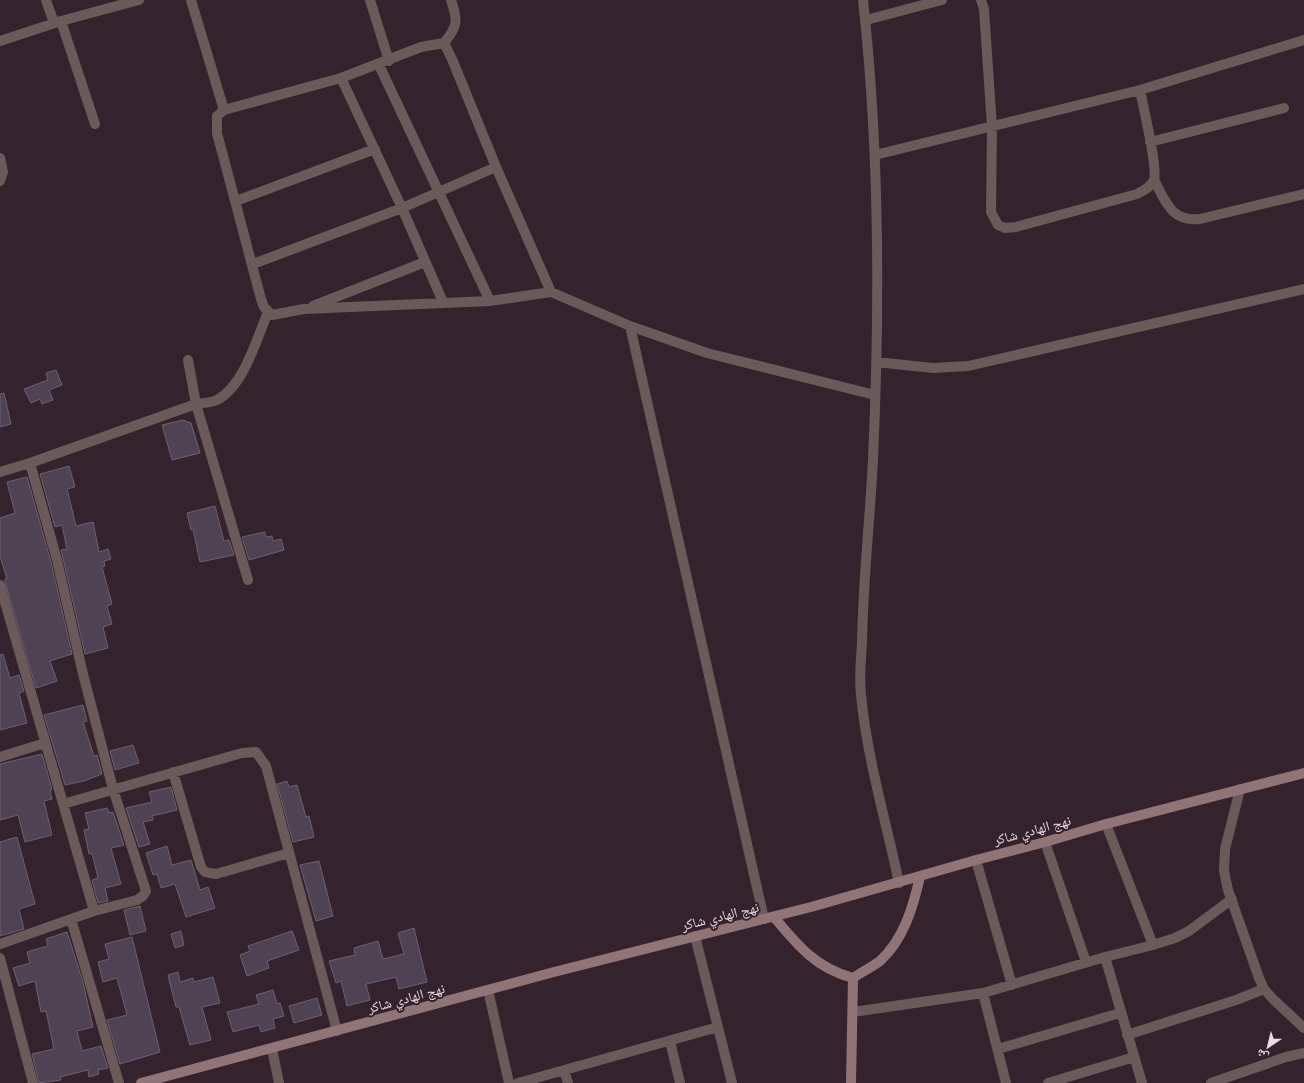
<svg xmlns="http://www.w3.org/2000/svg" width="1304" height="1083" viewBox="0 0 1304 1083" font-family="Raleway,'Noto Naskh Arabic',sans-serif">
  <rect width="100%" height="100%" fill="#34222c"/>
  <path fill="#4f4253" stroke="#6e6072" d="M56 370 62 385 49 390 53 400 42 404 40 399 31 403 24 389 48 380 46 373Z
    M4 393 11 424 0 427V394Z
    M183 420 191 423 200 453 172 460 162 425Z
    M69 466 75 487 67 489 76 526 93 522 99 552 108 549 111 559 104 561 105 566 102 567 112 604 107 606 112 624 103 627 108 648 85 654 61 550 67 549 62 525 55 527 40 474Z
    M27 477 51 562 72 654 50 661 57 681 36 688 5 582V579H7L0 556V518L15 513 7 482Z
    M215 506 224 541 229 540 234 555 200 562 193 529 191 530 187 513Z
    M265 532 266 537 272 536 273 541 281 539 284 550 249 560 242 537Z
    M3 654 10 678 19 675 24 691 19 693 27 723 0 730V655Z
    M83 705 87 721 83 722 94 756 97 755 102 774 84 781 65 785 44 715Z
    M133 745 139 763 115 770 110 751Z
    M42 754 52 789 50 790 52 799 44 801 52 835 25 842 18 815 0 820V764Z
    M287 781 289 787 297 785 306 817 309 816 314 837 293 842 277 784Z
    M171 787 177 810 152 816 153 820 143 822 150 844 139 847 126 808 152 802 149 792Z
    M107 808 109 813 113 812 124 845 111 848 121 884 105 888 108 901 98 903 92 880 98 878 92 853 89 854 84 830 89 829 85 813Z
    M17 837 35 904 19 909 24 929 0 936V842Z
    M167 846 172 865 191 860 200 890 208 887 215 908 186 917 175 884 161 888 157 874 153 875 146 853Z
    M319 861 333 916 316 921 300 865Z
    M140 906 146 931 130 935 124 910Z
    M414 928 427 982 399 989 396 977 366 984 370 1000 347 1006 341 981 336 983 329 961 355 955 354 948 378 941 383 959 404 954 398 933Z
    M181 931 184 945 175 948 171 934Z
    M292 931 299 950 267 961 269 968 247 976 240 955 250 951 248 946Z
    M67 932 83 982 93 1027 77 1031 82 1051 101 1046 108 1068 98 1070 99 1074 89 1077 88 1070 60 1077 61 1080 39 1083 32 1054 54 1049 46 1011 41 1012 35 981 19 986 13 968 30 963 27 952 48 946 46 939Z
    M132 937 160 1052 120 1064 107 1020 127 1015 117 978 103 982 98 962 109 959 105 944Z
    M178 972 180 982 193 978 194 982 213 977 220 1003 202 1007 211 1040 190 1045 179 1007H176L170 984 168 975Z
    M273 990 277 1004 280 1003 284 1016 273 1019 275 1028 261 1032 259 1025 233 1032 227 1012 259 1004 256 995Z
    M317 998 322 1015 294 1023 289 1006Z"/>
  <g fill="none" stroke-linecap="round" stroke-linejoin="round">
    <path stroke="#6c595a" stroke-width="10" d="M46 0 54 23
      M191 0 224 110
      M370 0 389 61
      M863 0C880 152 880 306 873 459 870 520 863 580 862 642 861 659 859 677 861 695 867 758 886 821 899 883
      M981 0 984 9 992 127 991 212 998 225 1005 228 1016 227 1137 194C1143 191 1151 187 1154 180 1158 168 1143 106 1140 90
      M866 20 942 0
      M61 21 95 124
      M0 41 61 21 139 0
      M444 43C458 26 458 21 451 0
      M379 65 490 301
      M341 78 402 208 443 302
      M1150 142 1284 108
      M875 155 1140 90 1304 40
      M0 158 3 172 0 181
      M1154 180C1166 202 1171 222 1200 219L1304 194
      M236 201 375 149
      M253 264 402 208 496 167
      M551 292 496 167 452 59 444 43 421 47 341 78 224 110 217 116V133L261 299 264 307 272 315 304 309 490 301 551 292 630 326 707 353 875 395
      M313 306 425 262
      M630 326 764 919
      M188 360 196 404 248 580
      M876 362 933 368 968 366 1304 289
      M0 472 30 463 196 404C203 403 210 403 217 400 244 386 257 338 268 312
      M0 585 94 911
      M0 757 45 743
      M173 772 201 867 205 872 216 874 289 853
      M1240 789 1225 849 1224 871 1228 890 1259 978 1264 989 1274 1000 1304 1028
      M63 804 242 753 256 752 266 766 337 1031
      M1106 824 1153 945
      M1045 842 1086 962
      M976 860 1012 985
      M71 919 119 1083
      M695 936 732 1083
      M0 944 94 911 137 900 143 896 146 891 113 789 83 674 57 560 30 463
      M1105 957 1142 1083
      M0 958 33 1083
      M488 990 509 1083
      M983 993 1006 1083
      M853 1012 983 993 1105 957 1153 945 1175 938 1189 931 1232 899
      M1127 1035 1236 1000 1264 989
      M670 1041 680 1083
      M272 1049 279 1083
      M998 1049 1120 1013
      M564 1070 568 1083
      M518 1083 718 1027
      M1048 1083 1134 1057
      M1211 1083 1286 1057 1304 1053"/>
    <path stroke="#917476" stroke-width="10" d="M774 917C798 946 816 968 853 978 862 972 872 967 880 961 904 939 913 907 920 877
      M141 1083 554 972 811 907 976 860 1045 842 1106 824 1304 773
      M851 1083 853 978"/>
  </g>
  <g text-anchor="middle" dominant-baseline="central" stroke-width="4" stroke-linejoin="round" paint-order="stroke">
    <g font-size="14" fill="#e7dae0" stroke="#34222c">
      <text transform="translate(1032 830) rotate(-15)">نهج الهادي شاكر</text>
      <text transform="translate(720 916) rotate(-14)">نهج الهادي شاكر</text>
      <text transform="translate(406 998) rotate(-15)">نهج الهادي شاكر</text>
    </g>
  </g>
  <g transform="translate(1268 1047) rotate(215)" stroke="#34222c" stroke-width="3" paint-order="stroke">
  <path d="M0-3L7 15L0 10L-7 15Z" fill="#e7dae0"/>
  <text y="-6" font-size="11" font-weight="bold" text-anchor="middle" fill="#e7dae0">ش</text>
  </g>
</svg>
